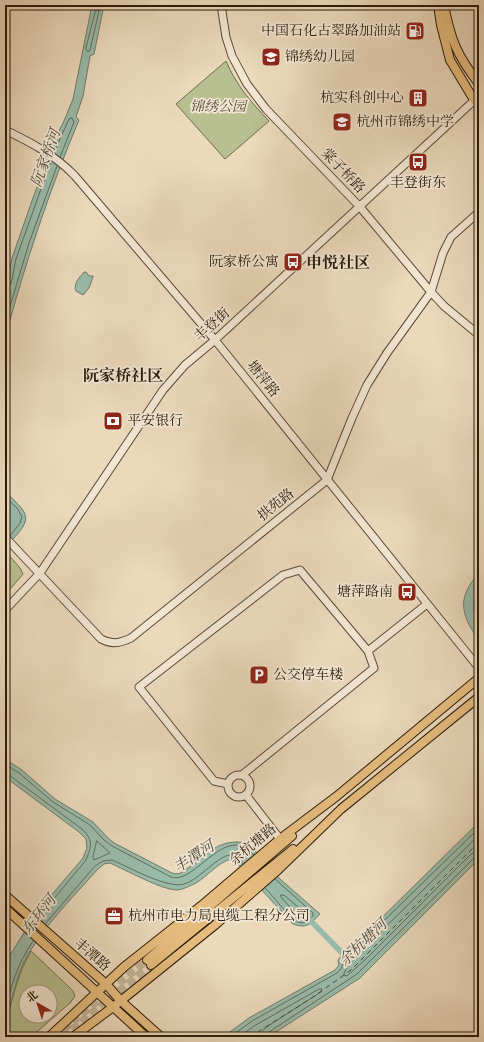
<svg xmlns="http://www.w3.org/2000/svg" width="484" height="1042" viewBox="0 0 484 1042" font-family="'IM FELL English','Noto Serif SC',serif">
  <rect width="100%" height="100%" fill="#ebd9bc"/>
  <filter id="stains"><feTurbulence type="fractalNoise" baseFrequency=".005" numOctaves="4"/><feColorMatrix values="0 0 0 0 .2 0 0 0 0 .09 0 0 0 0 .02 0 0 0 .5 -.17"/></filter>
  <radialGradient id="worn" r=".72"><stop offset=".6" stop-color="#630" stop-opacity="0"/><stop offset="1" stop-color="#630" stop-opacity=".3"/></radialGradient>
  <path fill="#b8bf90" stroke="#716d4c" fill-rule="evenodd" d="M226 61C236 85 251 102 269 121L225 159 176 104Z
    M6 552 20 568 23 574 5 595Z
    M31 951 68 986 73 991 75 996 70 1003 31 1037H5V1021L8 1015C14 993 19 971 31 951ZM26 992H50V1016H26Z"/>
  <path fill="#9ba" stroke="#6d7b6a" d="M92 5H104L94 54 90 56 83 96 76 117 79 120C49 191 25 264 5 338V290L12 258 33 198 55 139 64 121 73 99Z
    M84 272H86L89 276H93V277L89 288 83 295 76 291C73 284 79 278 84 272Z
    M5 492C35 518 30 520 5 548 5 543 3 533 5 527 8 521 11 518 5 512Z
    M479 573V591L474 602V611L479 629V641C461 614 456 599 479 573Z
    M5 759 22 770 55 799 93 822 107 837 114 843 172 873 176 874 181 873C203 858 220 835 249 844L280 879 320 914C310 924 308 929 293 924L236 862 231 859C217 863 208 876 196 883 190 886 182 890 176 890 160 889 126 870 110 863L104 864 98 869C73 897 41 929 24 962 16 979 12 998 8 1015L5 1021V963L37 912 83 858 87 848 86 839 79 832 5 777Z
    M479 822V859L360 978 346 987 268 1037H223L249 1018 335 970 339 965 338 960 353 942 355 944Z"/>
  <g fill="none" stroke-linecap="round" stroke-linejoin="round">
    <path stroke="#626b5a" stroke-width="1" d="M96 10 99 11 90 50 88 52 86 49Z
      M54 152 69 119 72 118 74 122 60 157
      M5 287 9 286 11 284 16 259 51 161
      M5 323 29 243 57 166
      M5 497 17 508 22 517 20 523 10 536
      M5 764 19 773 53 802 90 825 104 840 112 846 171 877C196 885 225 821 254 855
      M5 774 9 775 82 829C93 840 92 845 86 860L38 918
      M479 835 362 950C357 953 352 955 349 961 347 965 347 969 344 973V975L347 976 368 957 471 854 479 851
      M97 841 110 853 94 860 93 857Z
      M265 888C273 895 292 923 302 923 307 922 310 919 313 916V913L275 879
      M281 895H284L305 913V916L303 917 298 916 281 897Z
      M45 924 95 866 103 861 112 860C129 867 167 889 184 884 199 880 218 855 231 855 236 855 240 860 243 864
      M5 1011C12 983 17 965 33 941
      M230 1037 252 1021 337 973C342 968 342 968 343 962 343 955 353 949 358 946L479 828
      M239 1037 254 1026 319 989H322L321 992 265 1028 262 1032V1037
      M267 1037 269 1032 357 974 474 858 479 857"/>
    <path stroke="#9ba" stroke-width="5.5" d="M307 917 347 958"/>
    <path stroke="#4b4b39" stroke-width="1" stroke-dasharray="5 4" stroke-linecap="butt" d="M250 1037 313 997 351 970 479 842"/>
    <path stroke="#c4b398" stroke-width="8" stroke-dasharray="8 4" stroke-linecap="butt" d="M54 1037 147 960
      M63 1037 151 965"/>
    <g stroke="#5a4a36" stroke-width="9">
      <path id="minor" d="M221 5 226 37 232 56 247 84 266 109 360 207 431 292 444 306 479 335
        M5 130C30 142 55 155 75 176L215 340 479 668
        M5 537 101 639C112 645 120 643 131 638L327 480 352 418 367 385 387 353 431 292 443 253 451 237 479 212
        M5 610 40 573 163 390 185 365 215 340 479 96
        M368 651 427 604
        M228 786a11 11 0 1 1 22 0a11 11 0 1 1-22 0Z
        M228 784 214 781 139 687 283 575 300 570 368 651 374 668 242 775
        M246 795 280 839"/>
    </g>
    <g stroke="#2a1b09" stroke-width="10">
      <path id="major" d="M438 5 441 25 450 60 474 100 479 101
        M444 5C451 41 457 55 479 84
        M5 895 106 984 121 1001 161 1037
        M5 908 146 1037
        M147 960 292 836
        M151 965 293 849
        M49 1037 124 967 201 906 280 839 337 796 479 678
        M73 1037 113 1007 215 925 278 870 341 809 479 697"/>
    </g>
    <use href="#minor" stroke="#f2e6d3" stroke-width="7"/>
    <use href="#major" stroke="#e6bc7e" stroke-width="8"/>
  </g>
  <defs>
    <g id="fuel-square" transform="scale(1)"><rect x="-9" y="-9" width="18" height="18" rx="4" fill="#8f2418" stroke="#f2e6d3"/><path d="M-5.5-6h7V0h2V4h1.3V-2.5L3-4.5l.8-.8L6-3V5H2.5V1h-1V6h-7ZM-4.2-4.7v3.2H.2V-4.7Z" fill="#fff"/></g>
    <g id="school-square" transform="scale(1)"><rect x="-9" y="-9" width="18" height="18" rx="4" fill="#8f2418" stroke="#f2e6d3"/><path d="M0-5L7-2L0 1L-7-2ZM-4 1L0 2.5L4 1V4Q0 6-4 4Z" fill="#fff"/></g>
    <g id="building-square" transform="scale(1)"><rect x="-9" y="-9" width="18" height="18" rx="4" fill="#8f2418" stroke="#f2e6d3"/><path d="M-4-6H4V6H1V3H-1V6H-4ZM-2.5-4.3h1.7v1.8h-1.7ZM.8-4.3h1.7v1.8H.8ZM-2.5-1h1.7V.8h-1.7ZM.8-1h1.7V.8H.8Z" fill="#fff"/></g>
    <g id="bus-square" transform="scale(1)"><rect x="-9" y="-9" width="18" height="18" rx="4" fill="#8f2418" stroke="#f2e6d3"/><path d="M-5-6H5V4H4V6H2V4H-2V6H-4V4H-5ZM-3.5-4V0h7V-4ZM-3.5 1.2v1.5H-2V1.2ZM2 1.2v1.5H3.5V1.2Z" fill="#fff"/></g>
    <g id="bank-square" transform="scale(1)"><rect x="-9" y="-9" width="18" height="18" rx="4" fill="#8f2418" stroke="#f2e6d3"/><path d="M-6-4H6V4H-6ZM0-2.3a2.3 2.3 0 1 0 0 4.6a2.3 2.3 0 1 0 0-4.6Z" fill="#fff"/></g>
    <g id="parking-square" transform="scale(1)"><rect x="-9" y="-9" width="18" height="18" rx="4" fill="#8f2418" stroke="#f2e6d3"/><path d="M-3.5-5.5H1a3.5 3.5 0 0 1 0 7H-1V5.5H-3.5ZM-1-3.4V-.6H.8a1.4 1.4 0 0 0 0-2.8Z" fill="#fff"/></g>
    <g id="office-square" transform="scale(1)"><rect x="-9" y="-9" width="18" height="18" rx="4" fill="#8f2418" stroke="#f2e6d3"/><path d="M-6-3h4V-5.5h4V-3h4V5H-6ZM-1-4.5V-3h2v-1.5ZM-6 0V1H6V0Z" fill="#fff"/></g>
  </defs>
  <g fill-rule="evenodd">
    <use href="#fuel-square" x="415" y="31"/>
    <use href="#school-square" x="271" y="57"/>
    <use href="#building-square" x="418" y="98"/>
    <use href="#school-square" x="342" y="122"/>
    <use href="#bus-square" x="418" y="162"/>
    <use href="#bus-square" x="293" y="262"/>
    <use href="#bank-square" x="113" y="421"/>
    <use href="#bus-square" x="407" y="592"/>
    <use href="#parking-square" x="259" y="675"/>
    <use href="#office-square" x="114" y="916"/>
  </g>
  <g text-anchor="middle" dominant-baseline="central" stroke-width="3.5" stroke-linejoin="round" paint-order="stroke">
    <g font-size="14" fill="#2a1b09" stroke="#f2e6d3" text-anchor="start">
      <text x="401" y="31" text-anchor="end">中国石化古翠路加油站</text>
      <text x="285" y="57">锦绣幼儿园</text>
      <text x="404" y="98" text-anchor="end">杭实科创中心</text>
      <text x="356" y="122">杭州市锦绣中学</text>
      <text x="418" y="183" text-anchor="middle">丰登街东</text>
      <text x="279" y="262" text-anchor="end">阮家桥公寓</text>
      <text x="127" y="421">平安银行</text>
      <text x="393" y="592" text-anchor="end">塘萍路南</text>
      <text x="273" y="675">公交停车楼</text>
      <text x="128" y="916">杭州市电力局电缆工程分公司</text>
    </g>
    <g font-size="14" font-style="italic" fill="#554c32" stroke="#f2e6d3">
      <text x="218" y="107">锦绣公园</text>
    </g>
    <g font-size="14" fill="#2a1b09" stroke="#f2e6d3">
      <text transform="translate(343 171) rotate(46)">棠子桥路</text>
      <text transform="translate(212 325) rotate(-42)">丰登街</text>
      <text transform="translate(263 379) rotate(51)">塘萍路</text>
      <text transform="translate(276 505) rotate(-39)">拱苑路</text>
      <text transform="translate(253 845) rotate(-40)">余杭塘路</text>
      <text transform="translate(92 955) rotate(41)">丰潭路</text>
    </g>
    <g font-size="15" font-style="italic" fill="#4b4b39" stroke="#f2e6d3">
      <text transform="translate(46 158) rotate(-70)">阮家桥河</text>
      <text transform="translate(194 857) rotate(-33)">丰潭河</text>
      <text transform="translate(39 915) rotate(-52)">东环河</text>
      <text transform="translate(363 943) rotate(-44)">余杭塘河</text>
    </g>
    <g font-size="16" font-weight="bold" fill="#2a1b09" stroke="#f2e6d3">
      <text x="338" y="264">申悦社区</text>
      <text x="123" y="377">阮家桥社区</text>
    </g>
  </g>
  <rect width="484" height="1042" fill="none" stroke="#ebd9bc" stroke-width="20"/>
  <rect x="6" y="6" width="472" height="1030" fill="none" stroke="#2a1b09" stroke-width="2"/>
  <rect x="10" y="10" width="464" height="1022" fill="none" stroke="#2a1b09"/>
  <g transform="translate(38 1004) rotate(321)"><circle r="19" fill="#f2e6d3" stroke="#a29582"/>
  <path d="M0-3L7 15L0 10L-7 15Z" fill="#8f2418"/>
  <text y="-6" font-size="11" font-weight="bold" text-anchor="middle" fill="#2a1b09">北</text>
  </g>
  <rect width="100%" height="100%" filter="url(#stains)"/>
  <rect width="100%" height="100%" fill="url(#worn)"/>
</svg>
